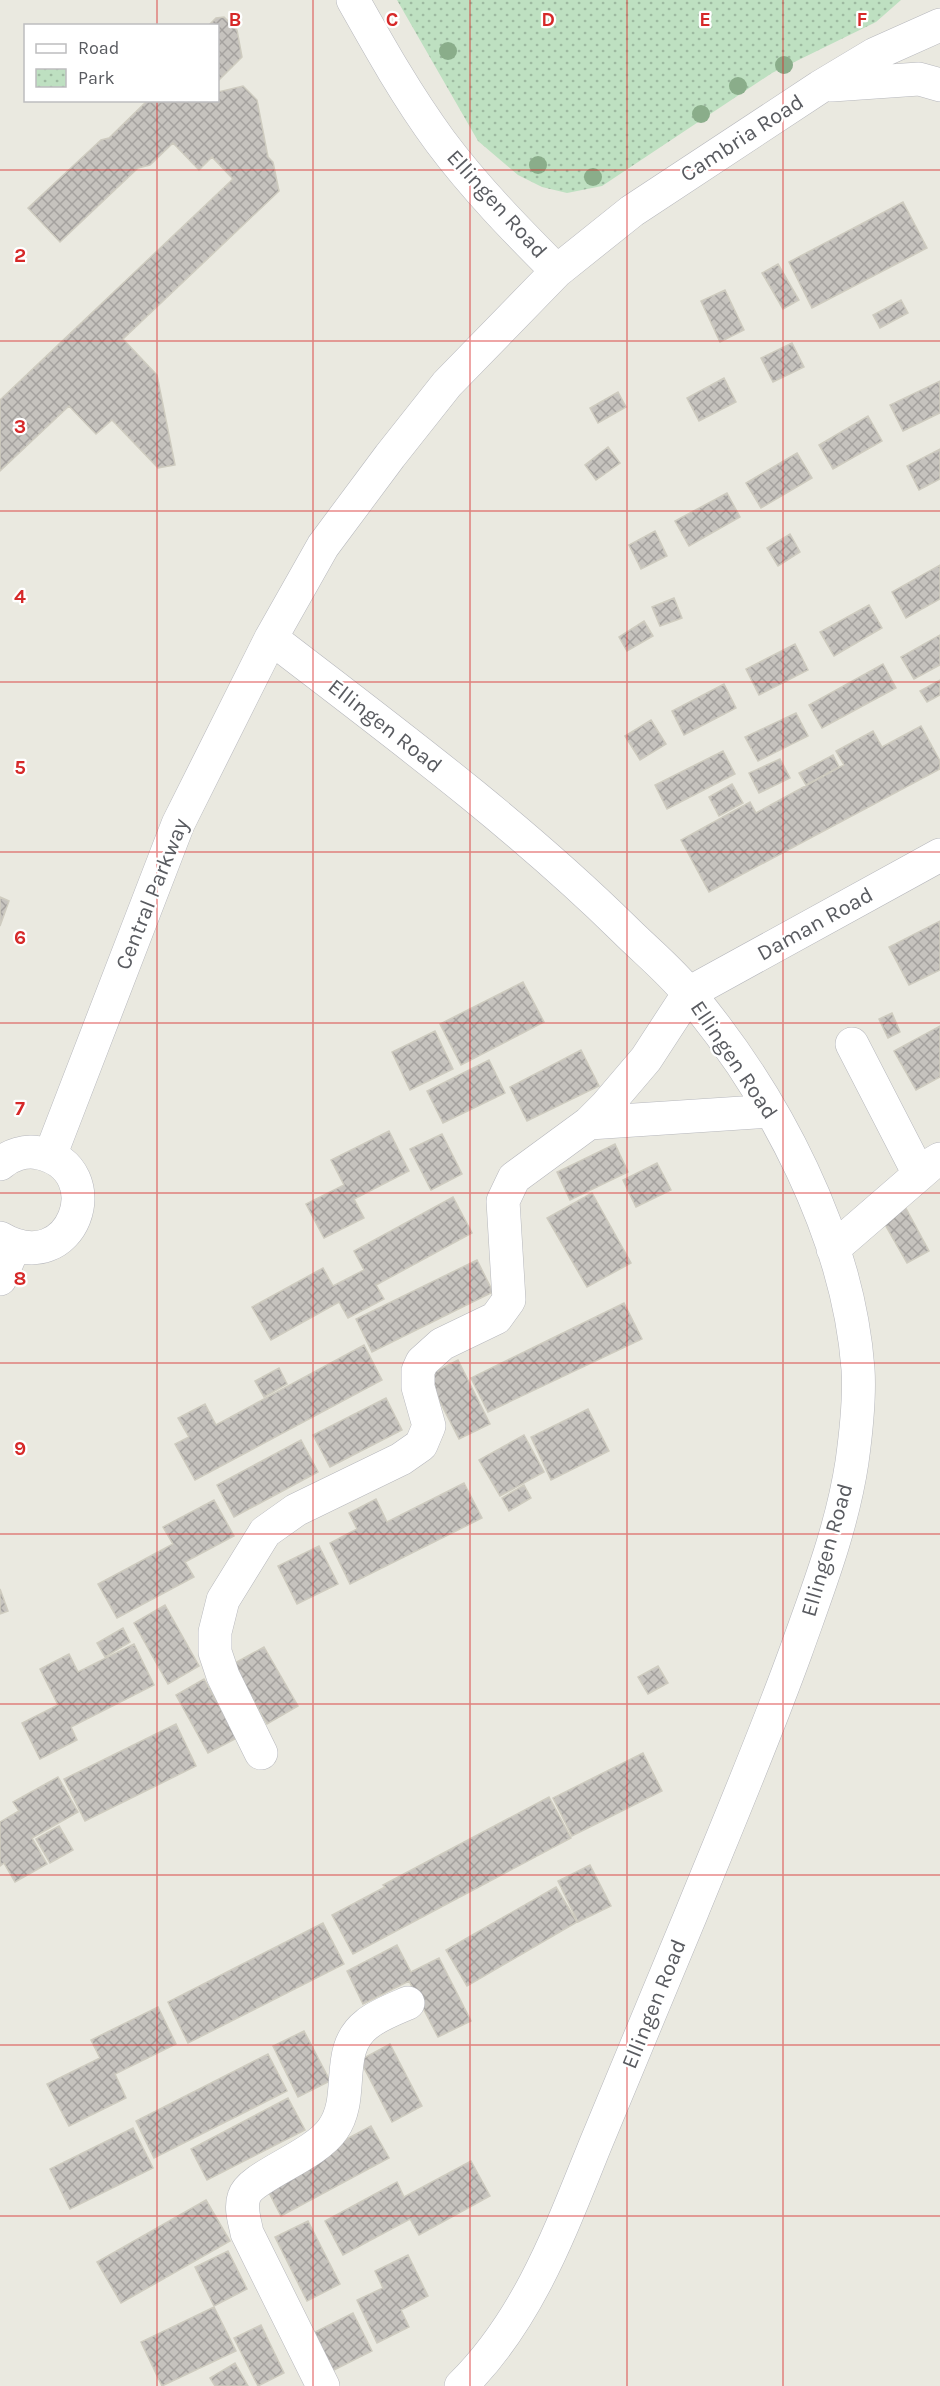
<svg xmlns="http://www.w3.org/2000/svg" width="940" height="2386" viewBox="0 0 940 2386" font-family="Karla,sans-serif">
  <defs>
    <pattern id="park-dots" width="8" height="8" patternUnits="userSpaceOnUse" patternTransform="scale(1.5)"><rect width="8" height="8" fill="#bee0c1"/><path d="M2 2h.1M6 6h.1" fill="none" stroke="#9db9a0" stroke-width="1.8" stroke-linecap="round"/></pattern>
    <pattern id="building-cross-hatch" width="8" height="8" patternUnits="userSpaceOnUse" patternTransform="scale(1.5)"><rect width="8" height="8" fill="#c6c3be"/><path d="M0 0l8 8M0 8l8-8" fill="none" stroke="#a4a19e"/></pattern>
  </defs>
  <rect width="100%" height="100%" fill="#eae9e0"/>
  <path fill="url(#park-dots)" d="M397 0H901L876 22 772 73 602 186 567 193 542 187 518 175 478 141Z"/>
  <path fill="url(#building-cross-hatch)" stroke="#cecbbf" stroke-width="1.5" d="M224 17 237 30 242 57 218 81V26H208L216 18Z
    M243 86 257 100 268 157 273 162 279 191 123 339 157 375 175 465 158 468 112 420 96 434 69 406 0 471V400L233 179 212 157 199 170 173 143 150 165 138 168 60 242 28 208 101 140 109 138 148 100H218V92Z
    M903 202 927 248 812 308 789 262Z
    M778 264 799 300 783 309 762 273Z
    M725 290 744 330 720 342 701 301Z
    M901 300 908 313 880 328 873 315Z
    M792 343 804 367 773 382 761 358Z
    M724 378 736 402 699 421 687 398Z
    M940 381V413L903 431 890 405Z
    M618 392 626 407 598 423 590 408Z
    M868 416 882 441 833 469 819 445Z
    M608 447 620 463 596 480 585 465Z
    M940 449V479L919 490 907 466Z
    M797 453 812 478 761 508 746 483Z
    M727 493 740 517 689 546 675 521Z
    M655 531 667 556 641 569 629 545Z
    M790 534 800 552 778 566 767 548Z
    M940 565V599L906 618 892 592Z
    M674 598 682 618 660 626 652 607Z
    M869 605 882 628 834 656 820 632Z
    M644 621 653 636 627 651 619 637Z
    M940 635V665L914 679 901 657Z
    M795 644 808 670 759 695 746 669Z
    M883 664 896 688 822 728 809 705Z
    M940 680V695L927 702 920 691Z
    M724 684 736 708 684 735 672 711Z
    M796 713 808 736 758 761 745 737Z
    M651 720 666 744 640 760 625 736Z
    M921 726 940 761V769L709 892 681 840 750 802 756 813 844 765 836 751 873 731 882 747Z
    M723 751 735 774 667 809 655 785Z
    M833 755 839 767 806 785 799 773Z
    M780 759 790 778 759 793 749 773Z
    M732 784 743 803 719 816 709 797Z
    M0 897 9 901 0 926Z
    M940 921V970L909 985 889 947Z
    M523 982 544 1022 461 1065 440 1024Z
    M892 1013 900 1032 888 1038 879 1019Z
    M940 1026V1077L916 1090 894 1051Z
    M435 1031 453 1069 410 1090 392 1052Z
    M581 1050 599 1086 527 1121 510 1087Z
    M489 1060 505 1093 443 1123 427 1091Z
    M389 1131 409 1171 354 1199 364 1218 324 1238 306 1204 344 1185 331 1160Z
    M442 1134 462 1174 431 1190 410 1149Z
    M615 1144 628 1172 570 1200 557 1172Z
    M657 1163 671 1190 636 1207 623 1180Z
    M592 1193 631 1263 587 1287 547 1218Z
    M453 1197 472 1233 376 1285 384 1299 348 1318 339 1302 271 1340 252 1307 323 1268 333 1286 364 1270 354 1251Z
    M902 1201 929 1251 907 1263 879 1214Z
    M477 1260 493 1292 372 1352 356 1319Z
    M624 1303 642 1339 488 1412 471 1378Z
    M364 1345 382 1380 195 1480 175 1444 189 1437 178 1418 205 1404 216 1425Z
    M458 1360 490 1424 459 1439 427 1376Z
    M279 1368 287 1384 264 1397 255 1381Z
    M386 1398 402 1430 330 1467 313 1435Z
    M588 1409 609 1451 551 1480 531 1437Z
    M524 1435 544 1472 500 1496 479 1460Z
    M301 1440 318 1472 234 1517 217 1485Z
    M464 1483 482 1518 350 1584 330 1543 357 1529 349 1513 376 1499 387 1522Z
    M524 1485 531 1498 509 1511 502 1498Z
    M214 1500 234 1536 185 1562 194 1577 117 1618 98 1584 173 1544 163 1527Z
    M319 1546 338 1584 297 1604 278 1566Z
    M0 1589 8 1611 0 1614Z
    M165 1605 199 1666 168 1684 134 1623Z
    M123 1628 130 1642 105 1657 97 1643Z
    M134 1644 154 1685 71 1727 77 1740 40 1759 22 1723 58 1705 40 1669 69 1654 78 1672Z
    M264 1647 298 1706 267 1724 233 1664Z
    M658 1666 668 1683 648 1694 638 1677Z
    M204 1679 237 1738 208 1753 176 1695Z
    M176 1724 196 1766 85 1821 64 1779Z
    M643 1753 662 1791 572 1836 553 1798Z
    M58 1777 78 1812 32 1838 47 1864 15 1882 4 1863 0 1866V1822L19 1811 13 1802Z
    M549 1797 571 1838 353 1954 332 1915 385 1887 383 1885Z
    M59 1826 73 1850 50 1863 36 1839Z
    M590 1865 611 1906 578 1922 558 1881Z
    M556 1887 577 1922 467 1986 446 1950Z
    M323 1923 344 1964 188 2043 168 2002Z
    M397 1945 411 1972 439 1958 471 2021 438 2037 409 1981 363 2004 347 1971Z
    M158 2007 176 2044 115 2074 126 2098 69 2126 47 2084 100 2058 91 2040Z
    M304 2031 330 2081 298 2097 273 2046Z
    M390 2044 422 2106 392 2122 360 2060Z
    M268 2054 287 2091 154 2158 136 2121Z
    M288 2098 305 2130 207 2180 191 2149Z
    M371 2126 389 2158 281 2216 264 2183Z
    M133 2128 153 2168 70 2209 50 2169Z
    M471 2161 490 2196 419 2235 410 2219 343 2255 325 2221 397 2182 404 2197Z
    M206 2200 230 2241 121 2303 97 2262Z
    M308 2221 340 2284 307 2301 275 2237Z
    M228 2251 247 2289 214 2306 195 2267Z
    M408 2255 428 2296 401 2310 409 2327 377 2343 357 2300 383 2288 375 2271Z
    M214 2307 236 2351 162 2386 141 2342Z
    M353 2313 372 2351 332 2371 313 2333Z
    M261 2325 284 2373 258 2386 234 2338Z
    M235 2363 248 2386H215L210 2378Z"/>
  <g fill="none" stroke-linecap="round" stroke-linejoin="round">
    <g stroke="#b6b7bc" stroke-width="34">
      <path id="minor" d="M353 0C380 48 407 96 440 141 475 188 516 230 557 271
        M832 85 919 79 940 85
        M271 638C392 731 515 822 624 929 646 951 671 971 690 995 775 1097 848 1235 858 1369 860 1399 856 1433 852 1462 842 1528 818 1589 796 1651 764 1739 727 1826 692 1912 660 1989 628 2066 596 2143 561 2229 529 2319 461 2386
        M852 1044 919 1174
        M589 1123 771 1111
        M50 1156 178 824 271 638 323 546 390 456 447 384 557 271 632 211 820 87 875 54 940 25
        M0 1164C10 1155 25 1150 39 1153 112 1169 73 1281 0 1238
        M833 1249 930 1165 940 1159
        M0 1279 14 1246
        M261 1753 223 1676 215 1652V1632L223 1600 265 1532 296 1510 401 1459 421 1445 429 1426 418 1387V1371L422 1362 442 1344 496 1318 509 1300 503 1201 514 1178 589 1123 606 1106 646 1059 689 993 940 855
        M323 2386 247 2233C245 2222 240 2209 244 2197 250 2176 314 2157 333 2129 356 2096 333 2050 367 2024 378 2015 394 2009 408 2003"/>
    </g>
    <use href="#minor" stroke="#fff" stroke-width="33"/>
  </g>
  <g fill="#8aad8a">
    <circle cx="448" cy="51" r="9"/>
    <circle cx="784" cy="65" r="9"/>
    <circle cx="738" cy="86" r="9"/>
    <circle cx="701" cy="114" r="9"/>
    <circle cx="538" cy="165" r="9"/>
    <circle cx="593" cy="177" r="9"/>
  </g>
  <path fill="none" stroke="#d62828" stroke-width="1.5" stroke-opacity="0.55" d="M157 0V26M313 0V2386M470 0V2386M627 0V2386M783 0V2386M157 100V2386M0 170H940M0 341H940M0 511H940M0 682H940M0 852H940M0 1023H940M0 1193H940M0 1363H940M0 1534H940M0 1704H940M0 1875H940M0 2045H940M0 2216H940"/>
  <g text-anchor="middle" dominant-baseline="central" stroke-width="4.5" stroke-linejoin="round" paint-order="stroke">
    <g font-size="22" fill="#595b60" stroke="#fff">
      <text transform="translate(742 138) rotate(-33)">Cambria Road</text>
      <text transform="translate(497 204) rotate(48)">Ellingen Road</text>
      <text transform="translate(385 726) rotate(38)">Ellingen Road</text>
      <text transform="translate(152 894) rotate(-68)">Central Parkway</text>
      <text transform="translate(815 924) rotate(-29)">Daman Road</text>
      <text transform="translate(734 1060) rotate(56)">Ellingen Road</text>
      <text transform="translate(827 1550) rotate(-74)">Ellingen Road</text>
      <text transform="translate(654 2004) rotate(-68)">Ellingen Road</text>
    </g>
  </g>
  <g font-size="20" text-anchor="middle" font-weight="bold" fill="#d62828" stroke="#fff" stroke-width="4.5" stroke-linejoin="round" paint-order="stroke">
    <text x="235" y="26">B</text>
    <text x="392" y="26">C</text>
    <text x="548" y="26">D</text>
    <text x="705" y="26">E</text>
    <text x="862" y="26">F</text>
    <text x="20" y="262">2</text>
    <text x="20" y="433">3</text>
    <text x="20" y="603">4</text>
    <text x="20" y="774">5</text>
    <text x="20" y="944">6</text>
    <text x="20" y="1115">7</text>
    <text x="20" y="1285">8</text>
    <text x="20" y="1455">9</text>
  </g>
  <rect x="24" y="24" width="195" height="78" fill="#ffffff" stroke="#bdbdbf" stroke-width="1.5"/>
  <rect x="36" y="44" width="30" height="9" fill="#ffffff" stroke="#bdbdbf" stroke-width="1.5"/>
  <text x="78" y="54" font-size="18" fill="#595b60">Road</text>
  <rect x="36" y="69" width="30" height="18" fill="url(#park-dots)" stroke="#bdbdbf" stroke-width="1.5"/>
  <text x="78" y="84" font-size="18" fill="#595b60">Park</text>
</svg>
